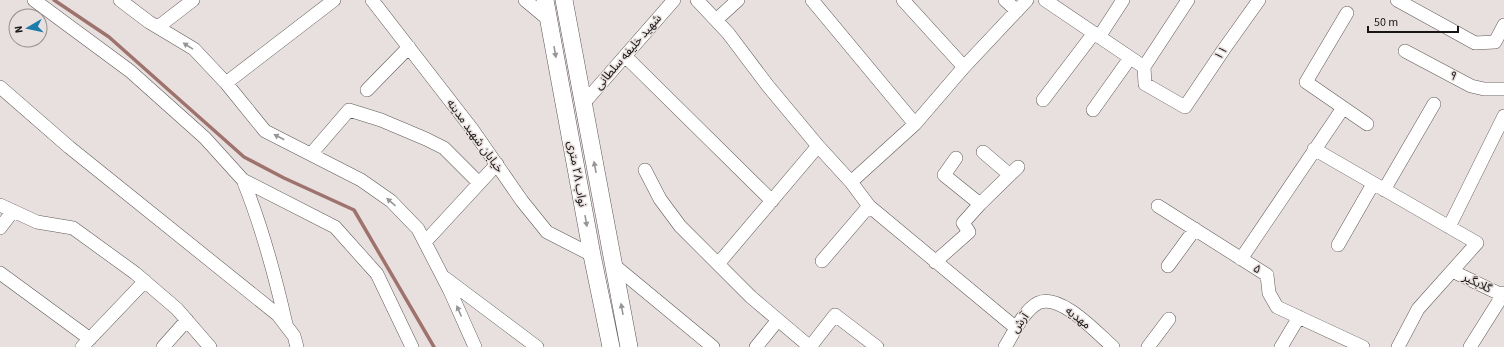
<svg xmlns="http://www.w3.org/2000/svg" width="1504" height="347" viewBox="0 0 1504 347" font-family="'Source Sans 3','Noto Sans Arabic',sans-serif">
  <rect width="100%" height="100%" fill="#e8e0df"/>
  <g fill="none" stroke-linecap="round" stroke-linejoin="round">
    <path stroke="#9e736d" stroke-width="3.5" d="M54 0 109 37 244 157 284 178 354 210 434 347"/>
    <g stroke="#5f5857" stroke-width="14">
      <path id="minor" d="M34 0 130 71 205 138 243 180 335 227 377 274 412 347
        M120 0 149 22 194 49 226 83 265 131 361 180 391 201 418 229 450 291 475 347
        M372 0 472 129 522 201 547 232 592 255
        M525 0 549 20
        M697 0 728 33 768 86 818 146 851 182 869 206 1016 328
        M812 0 915 124
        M903 0 964 67
        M1005 0 1017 11
        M1045 0 1144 67
        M1188 0 1144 67 1145 84 1185 107 1224 49 1259 0
        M1397 0 1475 43 1495 42 1504 25
        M1347 13 1306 82 1367 124
        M716 20 738 0
        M158 27 193 0
        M1099 37 1123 0
        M1405 51 1471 86 1484 89H1504
        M625 56 772 201
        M226 83 334 0
        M0 87 69 147 278 315 294 336 297 347
        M367 90 409 47
        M1043 100 1094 33
        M583 104 674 0
        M1093 110 1130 58
        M1314 149 1477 243 1418 309 1398 347
        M983 152 1010 175
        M311 154 349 110 381 120 426 139 444 148 479 183
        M956 158 944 175 980 204
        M645 170 660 199 680 226 751 297 810 347 835 315 877 347
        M243 180C262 227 275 275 286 324
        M851 182 915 124 964 67 1027 0
        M1384 190 1434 104
        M0 205 37 222 73 228 135 273 177 309 210 347
        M1158 206 1267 275 1269 293 1277 307 1363 347
        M1449 227 1504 116
        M0 228 13 211
        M425 242 497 164
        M1338 245 1373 184
        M1241 259 1343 108
        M822 261 869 206
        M935 262 969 232 963 223 980 204 1018 167
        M718 264 818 146
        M615 266 713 347
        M1168 266 1195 229
        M1452 271 1502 295
        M0 273 90 339
        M445 278 537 347
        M82 347 145 281
        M163 347 187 320
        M756 347 778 320
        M1005 347C1013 334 1024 310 1038 303 1060 292 1098 334 1113 347
        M1148 347 1169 319
        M1281 347 1299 317
        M1470 347 1504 293"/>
    </g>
    <g stroke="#5f5857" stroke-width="18">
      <path id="major" d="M545 0 592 255 611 347
        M564 0 629 347"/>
    </g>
    <use href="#minor" stroke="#fff" stroke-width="13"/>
    <use href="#major" stroke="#fff" stroke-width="17"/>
  </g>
  <defs><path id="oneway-solid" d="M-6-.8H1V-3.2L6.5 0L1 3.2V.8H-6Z"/></defs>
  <g fill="#979696">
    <use href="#oneway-solid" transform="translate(188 46) rotate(-148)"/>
    <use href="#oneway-solid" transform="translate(555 52) rotate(80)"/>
    <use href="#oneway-solid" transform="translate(279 137) rotate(-153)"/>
    <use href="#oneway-solid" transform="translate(595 167) rotate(-101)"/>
    <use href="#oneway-solid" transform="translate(391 202) rotate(-139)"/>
    <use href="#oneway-solid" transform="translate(586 221) rotate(80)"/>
    <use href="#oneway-solid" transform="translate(622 309) rotate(-100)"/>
    <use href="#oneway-solid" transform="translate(459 311) rotate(-114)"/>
  </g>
  <g text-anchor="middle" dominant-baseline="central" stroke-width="3" stroke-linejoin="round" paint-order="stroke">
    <g font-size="12" fill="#181515" stroke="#e8e0df">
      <text transform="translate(628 52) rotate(-49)">شهید خلیفه سلطانی</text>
      <text transform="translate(1221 53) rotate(-56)">۱۱</text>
      <text transform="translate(1453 76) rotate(30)">۹</text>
      <text transform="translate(475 136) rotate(54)">خیابان شهید مدینه</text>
      <text transform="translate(577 174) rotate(80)">نواب ۲۸ متری</text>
      <text transform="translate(1257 269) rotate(32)">۵</text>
      <text transform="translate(1477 283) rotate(26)">گلابگیر</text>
      <text transform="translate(1078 318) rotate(38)">مهدیه</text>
      <text transform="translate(1020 323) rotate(-54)">آرش</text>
    </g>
  </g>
  <g transform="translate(28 28) rotate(261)"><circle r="19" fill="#e8e0df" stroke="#958f8e"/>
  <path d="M0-3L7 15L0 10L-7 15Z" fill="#1d7ca9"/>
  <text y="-6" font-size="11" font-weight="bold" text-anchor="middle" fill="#181515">N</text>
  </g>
  <path d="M1368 26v6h90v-6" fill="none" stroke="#181515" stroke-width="2"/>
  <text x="1374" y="26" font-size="12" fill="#181515" stroke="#e8e0df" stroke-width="3" paint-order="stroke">50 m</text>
</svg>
